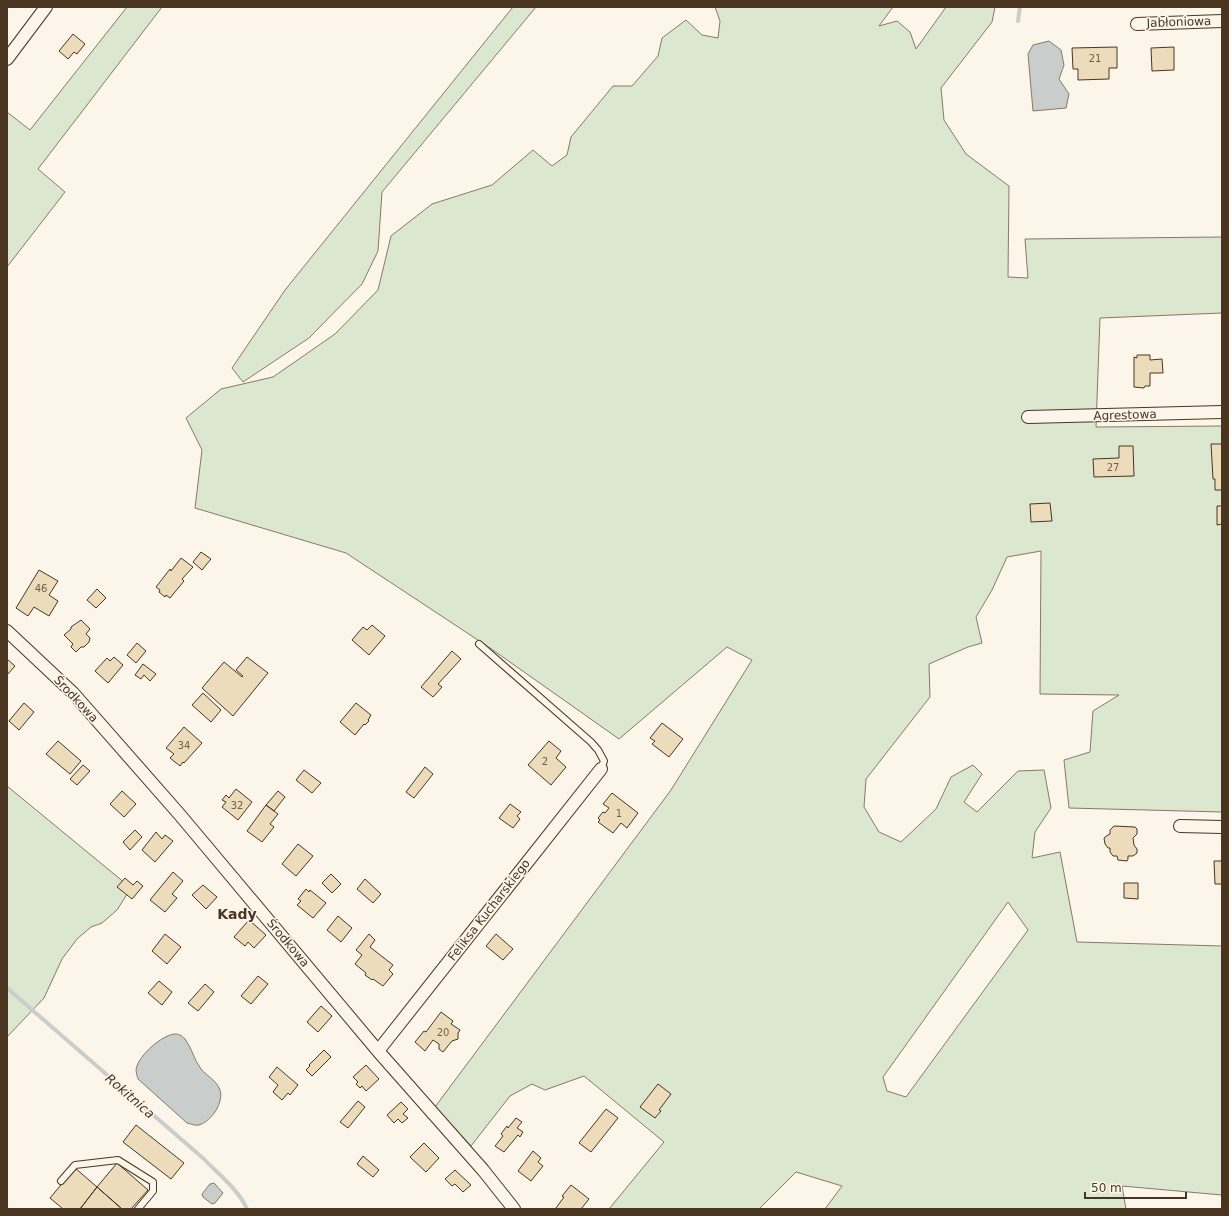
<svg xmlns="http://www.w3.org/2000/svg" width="1229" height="1216" viewBox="0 0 1229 1216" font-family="'DejaVu Sans',sans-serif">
  <rect width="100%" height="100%" fill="#fbf6e9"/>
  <path fill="#dce7d0" stroke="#887966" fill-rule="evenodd" d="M127 7H162L38 169 65 192 7 267V112L30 130Z
    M513 7H536L382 192 378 251 362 284 309 338 243 382 232 368 285 290Z
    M715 7H893L879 26 897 21 910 32 916 49 946 7H995L992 22 941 88 944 120 966 154 1009 186 1008 277 1028 278 1025 239 1222 237V313L1100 318 1096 427 1222 426V812L1069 808 1064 760 1090 752 1093 711 1119 695 1040 694 1041 551 1007 557 992 590 976 617 982 643 968 647 929 664 930 697 866 779 864 807 879 832 901 842 936 809 951 777 973 765 982 774 964 802 977 812 1018 771 1044 770 1051 808 1035 832 1032 858 1060 852 1077 942 1222 946V1195L1122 1186 1126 1209H825L842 1186 796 1172 759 1209H609L664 1142 584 1076 545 1090 532 1084 510 1096 471 1146 435 1107 671 790 752 660 727 647 619 739 490 648 346 553 195 508 202 450 186 418 221 389 273 377 335 334 378 290 391 236 432 204 492 185 533 150 552 166 567 155 571 137 613 86H632L658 56 662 38 686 20 702 35 718 38 720 21ZM1008 902 1028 930 906 1097 887 1091 883 1077Z
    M7 786 131 888 117 910 102 923 91 927 77 939 62 959 44 998 7 1037Z"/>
  <path fill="#c9cecd" stroke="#887966" d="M1049 41 1061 50 1064 65 1059 79 1069 94 1066 108 1033 111 1028 54 1033 45Z
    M174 1034C179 1034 181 1035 185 1039 192 1048 194 1060 201 1069 207 1076 217 1081 220 1090 224 1102 212 1121 199 1125 195 1126 192 1124 187 1123L138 1079C137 1075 135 1071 137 1066 141 1054 161 1036 174 1034Z
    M214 1183 223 1193 215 1203 212 1204 203 1197 202 1194 210 1184Z"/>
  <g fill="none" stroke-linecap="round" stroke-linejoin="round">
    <path stroke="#c9cecd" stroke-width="4" d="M1018 21 1020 7
      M7 988 204 1159C219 1175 238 1189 247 1209"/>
  </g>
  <path fill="#ecdcbc" stroke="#4a3520" d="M73 34 85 44 77 54 74 52 68 59 59 51Z
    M1117 47V68H1109V79L1078 80V69H1073L1072 48Z
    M1174 47V70L1152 71 1151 48Z
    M1137 355H1150V360L1162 359 1163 373H1150V386H1145L1144 388 1134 387V357L1137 358Z
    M1211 444H1222V490H1215V479H1213Z
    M1119 446H1133L1134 476 1094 477 1093 459 1119 458Z
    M1050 503 1052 521 1031 522 1030 504Z
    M1217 506H1222V524L1217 525Z
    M201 552 211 559 202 570 193 562Z
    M181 558 193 567 182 579 184 581 170 598 166 595 165 597 159 592 160 590 156 587 170 569 171 571Z
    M39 570 58 581 49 595 58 601 49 616 34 607 28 616 16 608Z
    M97 589 106 598 96 608 87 600Z
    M81 620 90 629 86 634 90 638 89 642 84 647H81L76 652 71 647 73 644 64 635 71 629V627Z
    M372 625 385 636 369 655 352 640 363 627 367 630Z
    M137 643 146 651 136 663 127 655Z
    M452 651 461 659 438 684 442 687 433 697 421 687Z
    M114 657 123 665 108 683 95 671 107 658 110 661Z
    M247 657 268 673 233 716 202 688 224 662 242 677 243 676 236 670Z
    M7 659 15 666 7 675Z
    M143 664 156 674 150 681 144 675 141 679 135 675Z
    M203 693 221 710 211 722 192 705Z
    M24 703 34 712 19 730 9 721Z
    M356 703 371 715 368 720 369 721 365 725 364 724 355 735 340 722Z
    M662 723 683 739 669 757 652 744 655 741 650 738Z
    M184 727 202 743 184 763 183 762 180 766 170 758 174 754 166 748Z
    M58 741 81 761 70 774 46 754Z
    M549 741 561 751 556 758 566 767 551 785 528 765Z
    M83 765 90 771 77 785 70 779Z
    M425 767 433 774 414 798 406 792Z
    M304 770 321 783 312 793 296 780Z
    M236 789 252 802 238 820 222 807 226 802 222 800 226 795 229 798Z
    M122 791 136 804 124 817 110 804Z
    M278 791 285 797 274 811 266 805Z
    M612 793 638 813 627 828 621 823 613 833 598 822 600 820 598 818 603 812 605 813 609 808 603 804Z
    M510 804 521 812 517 816 520 819 513 828 499 818Z
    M266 805 278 814 270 824 274 827 262 842 247 831Z
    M1114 826 1135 827 1137 829V834L1133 838 1134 845 1137 849V853L1133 856H1128V859L1127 861 1118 860 1117 856H1113L1110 852V848H1108L1105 844 1104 838 1108 835 1110 834V830Z
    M135 830 142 837 130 850 123 842Z
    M156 832 162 839 165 835 173 841 155 862 142 850Z
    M298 844 313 856 296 876 282 864Z
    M1214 861H1222V884H1215Z
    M173 872 183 881 172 894 177 898 165 912 150 900Z
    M331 874 341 884 332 893 322 883Z
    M125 878 133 885 137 881 143 886 132 899 117 887Z
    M365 879 381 894 373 903 357 889Z
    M1124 883H1138V899L1124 898Z
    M203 885 217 897 206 909 192 895Z
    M306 889 309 892 310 890 326 903 313 918 297 905 301 901 298 899Z
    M338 916 352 928 341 942 327 930Z
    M249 920 266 935 254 948 248 942 245 946 234 937Z
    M165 934 181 947 167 964 152 951Z
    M369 934 375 940 370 947 393 965 389 970 393 974 383 986 373 979 372 980 365 975 366 973 355 964 362 955 356 950Z
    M496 934 513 949 503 960 486 946Z
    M258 976 268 984 251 1004 241 996Z
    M159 981 172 992 162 1005 148 993Z
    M205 984 214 992 198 1011 188 1003Z
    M321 1006 332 1016 318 1032 307 1022Z
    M441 1012 453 1021 451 1024 460 1030 458 1033V1039L452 1041 443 1052 439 1049V1044L433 1040 425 1051 415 1042 424 1031 426 1032Z
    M324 1050 331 1057 312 1076 306 1070 310 1066 309 1065Z
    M366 1065 379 1079 366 1091 362 1086 360 1088 356 1084 358 1082 353 1077Z
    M277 1067 298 1085 290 1095 288 1093 282 1100 273 1092 278 1085 269 1077Z
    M658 1084 671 1094 659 1110 661 1111 655 1118 640 1107Z
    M358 1101 365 1107 348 1128 340 1122Z
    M401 1102 408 1109 403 1114 408 1118 402 1123 398 1119 394 1123 387 1115Z
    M606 1109 618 1118 591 1152 579 1143Z
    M516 1118 522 1122 517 1128 523 1132 520 1137 518 1135 504 1152 495 1146 503 1136 501 1134 507 1126 508 1128Z
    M136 1125 184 1163 171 1179 123 1142Z
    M424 1143 439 1158 426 1172 410 1157Z
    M533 1151 541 1158 538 1162 543 1166 531 1181 518 1171Z
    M363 1156 379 1170 373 1177 357 1164Z
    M117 1163 148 1190 131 1209H122L97 1187Z
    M75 1168 97 1187 80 1209H63L50 1198Z
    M455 1170 471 1185 463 1192 455 1184 452 1186 445 1179Z
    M571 1185 589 1199 581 1209H558L556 1208 564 1197 562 1196Z
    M97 1187 122 1209H80Z"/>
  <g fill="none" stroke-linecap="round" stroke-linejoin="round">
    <g stroke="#4a3520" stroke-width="8">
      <path id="service" d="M479 644 591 742 598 750 604 761 601 769
        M61 1181 75 1165 118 1160 153 1182V1191L138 1209"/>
    </g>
    <g stroke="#4a3520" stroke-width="14">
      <path id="minor" d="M1137 24 1222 21
        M7 59 46 7
        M1028 417 1222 412
        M7 631 73 693 180 815 378 1051 483 1170 514 1209
        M1180 826 1222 827
        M378 1051 601 769"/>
    </g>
    <use href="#service" stroke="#fbf6e9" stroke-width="6"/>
    <use href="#minor" stroke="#fbf6e9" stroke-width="12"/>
  </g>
  <g text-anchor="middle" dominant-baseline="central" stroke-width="3" stroke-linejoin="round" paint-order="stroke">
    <g font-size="10" fill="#725f47">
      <text x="1095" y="58">21</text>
      <text x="1113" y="467">27</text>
      <text x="41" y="588">46</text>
      <text x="184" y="745">34</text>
      <text x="545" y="761">2</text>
      <text x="237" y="805">32</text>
      <text x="619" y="813">1</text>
      <text x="443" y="1032">20</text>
    </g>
    <g font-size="12" fill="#4a3520" stroke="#fbf6e9">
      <text transform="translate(1179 22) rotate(-2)">Jabłoniowa</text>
      <text transform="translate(1125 415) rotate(-2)">Agrestowa</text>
      <text transform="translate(76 699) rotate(47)">Środkowa</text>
      <text transform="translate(489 910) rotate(-52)">Feliksa Kucharskiego</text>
      <text transform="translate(288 943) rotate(50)">Środkowa</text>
    </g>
    <g font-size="13" font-style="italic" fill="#4a3520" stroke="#fbf6e9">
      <text transform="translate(130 1096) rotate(41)">Rokitnica</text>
    </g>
    <g font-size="14" font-weight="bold" fill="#4a3520" stroke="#fbf6e9">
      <text x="237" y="914">Kady</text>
    </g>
  </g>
  <rect width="1229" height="1216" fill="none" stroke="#4a3520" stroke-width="16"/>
  <path d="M1085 1192v6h101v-6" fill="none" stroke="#4a3520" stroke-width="2"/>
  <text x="1091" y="1192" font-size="12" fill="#4a3520" stroke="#fbf6e9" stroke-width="3" paint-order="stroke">50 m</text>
</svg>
